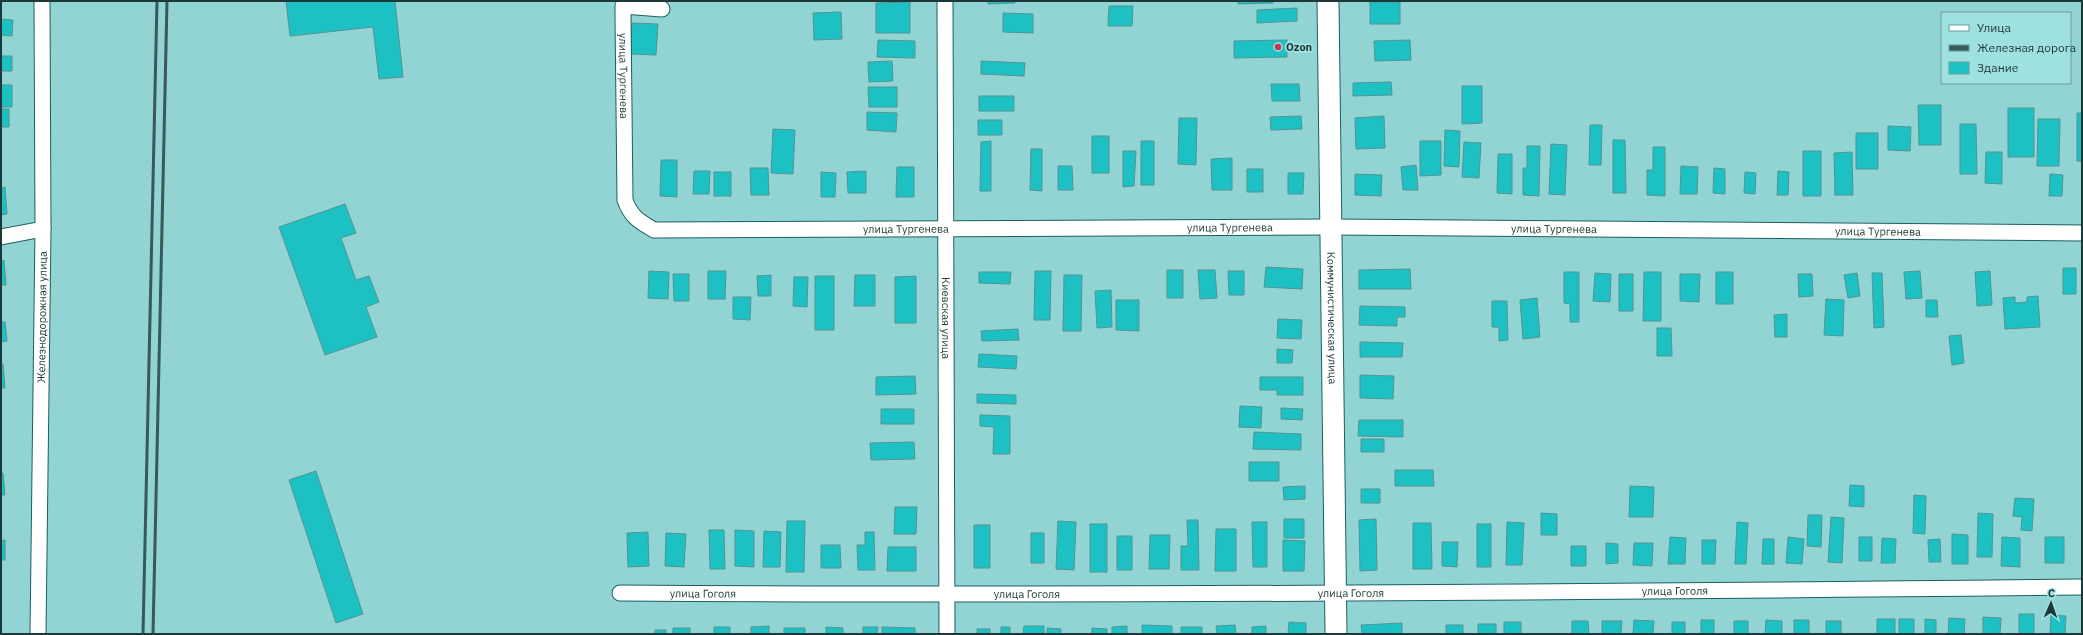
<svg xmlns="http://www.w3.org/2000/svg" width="2083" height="635" viewBox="0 0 2083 635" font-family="'IBM Plex Sans',sans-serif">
  <rect width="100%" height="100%" fill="#92d4d4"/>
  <path fill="#1ec1c3" stroke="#539494" d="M286 1H395L403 77 379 79 373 27 290 36Z
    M988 1H1015V3L988 4Z
    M1238 1H1273V3L1238 4Z
    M910 2V33H876V3Z
    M1370 2H1400V24H1370Z
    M1109 6H1133L1132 26H1108Z
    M1297 8V21L1257 23V10Z
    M841 12 842 39 814 40 813 13Z
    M1003 13 1033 14V33L1003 32Z
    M1 19 13 20 12 36 1 35Z
    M632 23 658 24 656 55 630 54Z
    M878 40 915 41V58L877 57Z
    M1287 40V57L1234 58V41Z
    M1410 40 1411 60 1375 61 1374 41Z
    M1 56H12V71H1Z
    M892 61 893 81 869 82 868 62Z
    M981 61 1025 63 1024 76 981 74Z
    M1391 82 1392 95 1353 96V83Z
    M1271 84H1299L1300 101H1272Z
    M1 85H12V107H1Z
    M1462 86H1482V123L1462 124Z
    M868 87H897V107H869Z
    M979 96H1014V111H979Z
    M1918 105H1941V145H1919Z
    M2008 108H2034V157H2008Z
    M1 109H9V127H1Z
    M867 112 897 113 896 132 867 130Z
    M2077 113H2082V161H2077Z
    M1301 116 1302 129 1271 130 1270 117Z
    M1384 116 1385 148 1356 149 1355 118Z
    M1179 118H1197L1196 165 1178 164Z
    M2038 119H2060L2059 166H2037Z
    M978 120H1002V135H978Z
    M1960 124H1976L1977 174H1960Z
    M1590 125H1602L1601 165H1589Z
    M1888 126 1911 127 1910 151 1888 150Z
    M773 129 795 130 793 174 771 173Z
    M1445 130 1460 131 1459 167 1444 166Z
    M1856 133H1878V169H1856Z
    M1092 136H1109V173H1092Z
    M1613 140H1625L1626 193H1613Z
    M991 141V191H980L981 142Z
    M1141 141H1154V185H1141Z
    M1420 141H1441V175L1420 176Z
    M1464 142 1481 143 1479 178 1462 177Z
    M1551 144 1567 145 1565 195 1549 194Z
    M1527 146H1540L1539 196 1523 195V168H1527Z
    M1653 147H1665V196L1647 195V170H1653Z
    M1031 149H1042V191L1030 190Z
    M1123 151H1136L1134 186 1123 187Z
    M1803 151H1821V196H1803Z
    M1852 152 1853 195H1835L1834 153Z
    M1986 152H2002V184L1985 183Z
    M1498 154H1512V194L1497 193Z
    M1232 158V190H1212L1211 159Z
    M661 160H677V197L660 196Z
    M1416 165 1418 190H1403L1401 167Z
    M1058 166H1072L1073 190H1058Z
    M1681 166 1698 167 1697 194H1680Z
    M897 167H914V197H896Z
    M750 168H768L769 195H751Z
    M1714 168 1725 169V194L1713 193Z
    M1247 169H1263V192H1247Z
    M694 171H710L709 194H693Z
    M866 171V193H848L847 172Z
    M1778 171 1789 172 1788 195H1777Z
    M714 172H731V196H714Z
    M821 172 836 173 835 197H821Z
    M1745 172 1756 173 1755 194 1744 193Z
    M1288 173H1304L1303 194H1288Z
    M1355 174 1382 175 1381 196 1355 195Z
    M2050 174 2063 175 2062 196H2049Z
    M5 187 7 214 1 215V188Z
    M345 204 356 233 341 238 356 280 369 276 379 302 366 307 377 337 325 355 279 227Z
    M4 260 6 285H1V261Z
    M1266 267 1303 269 1302 289 1264 287Z
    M2063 268H2076V294H2063Z
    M1410 269 1411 289H1359V270Z
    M1167 270H1183V298H1167Z
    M1198 270H1215L1217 298 1200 299Z
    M649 271 669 272 668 299 648 298Z
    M708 271H726L725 299H708Z
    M1035 271H1051L1050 320H1034Z
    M1228 271H1244V295H1229Z
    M1920 271 1922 298 1906 299 1904 272Z
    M1990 271 1992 305 1977 306 1975 272Z
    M979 272H1011L1010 284 979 283Z
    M1564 272H1579V322H1570V304L1564 303Z
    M1644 272H1661V321H1643Z
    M1716 272H1733V304H1716Z
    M1595 273 1611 274 1610 302 1593 301Z
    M1857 273 1860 296 1848 298 1844 275Z
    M1872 273H1882L1884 327 1874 328Z
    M673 274H689V301H674Z
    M1619 274H1633V311H1619Z
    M1680 274H1700L1699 302 1680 301Z
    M1798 274H1812L1813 296 1799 297Z
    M771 275V296H758L757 276Z
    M855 275H875V306H854Z
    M1064 275H1082L1081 331H1063Z
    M815 276H834V330H815Z
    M916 276V323H895V277Z
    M794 277H808L807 307 793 306Z
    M1111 290 1112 327 1097 328 1095 291Z
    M2038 296 2040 327 2005 329 2003 298 2015 297V303L2027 302V297Z
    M733 297H751L750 320 733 319Z
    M1537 298 1540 337 1523 339 1520 300Z
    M1826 299 1844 300 1843 336 1824 335Z
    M1116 300H1139V331L1116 330Z
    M1926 300H1937L1938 317H1926Z
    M1492 301H1507L1508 340 1499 341V327H1492Z
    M1360 306 1405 307V317H1397V326L1359 325Z
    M1787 314V337H1775L1774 315Z
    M1278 319 1302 320 1301 339 1277 338Z
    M1 322H5L7 341 1 342Z
    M1657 328H1671L1672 356H1657Z
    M1018 329 1019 340 982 341 981 331Z
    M1961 335 1964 363 1952 365 1949 336Z
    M1360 342 1403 343 1402 357H1360Z
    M1277 349 1293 350 1292 363H1277Z
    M979 354 1017 356 1016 369 978 367Z
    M1 364H3L5 388H1Z
    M1360 375 1394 376 1393 399 1360 398Z
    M915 376 916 394 876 395V377Z
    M1260 377H1303V395H1277V390H1260Z
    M977 394 1016 395V404L977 403Z
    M1240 406 1262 407 1261 428 1239 427Z
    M1281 408 1303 409 1302 420 1281 419Z
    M881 409H914V424H881Z
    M980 415 1010 416V454H993L994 427 980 426Z
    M1359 420H1403V437L1358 436Z
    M1254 432 1301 434V450L1253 449Z
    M1361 439H1384V452H1361Z
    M914 442 915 459 871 460 870 443Z
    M1249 462H1279V481H1249Z
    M1395 470H1433L1434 486H1395Z
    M316 471 363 614 336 623 289 480Z
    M1 473H3L5 495H1Z
    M1850 485 1864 486V507L1849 506Z
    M1305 486V499L1284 500 1283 487Z
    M1630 486 1654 487 1653 517H1629Z
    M1361 489H1380V503H1361Z
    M1914 495 1926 496 1925 534 1913 533Z
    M2015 498 2034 499 2032 531 2021 530 2022 517 2013 516Z
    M895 507H917L916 534H894Z
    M1541 513 1557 514V535H1541Z
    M1978 513 1993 514 1992 557H1977Z
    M1808 515H1822L1821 547 1807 546Z
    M1831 517 1844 518 1842 563 1828 562Z
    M1284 519H1304V538H1284Z
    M1376 519 1377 570 1360 571 1359 520Z
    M1187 520H1198L1199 570H1181V546H1188Z
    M787 521H805L804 572H786Z
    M1058 521 1076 522 1074 570 1056 569Z
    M1252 522H1267V567H1253Z
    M1507 522 1524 523 1522 565H1506Z
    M1737 522 1748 523 1746 564H1735Z
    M1413 523H1431L1432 569H1413Z
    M1090 524H1107V572H1090Z
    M1477 524H1491V567H1477Z
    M974 525H990V568H974Z
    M1216 529H1236V571H1215Z
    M709 530H724L725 569H710Z
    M735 530 754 531V567L735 566Z
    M764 531 781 532 780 567H763Z
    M648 532 649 566 628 567 627 533Z
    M865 532H874L875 570H858L857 545H865Z
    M666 533 686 534 684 567 665 566Z
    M1031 533H1044V563H1031Z
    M1952 534 1968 535V564H1952Z
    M1150 535H1170L1169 569H1149Z
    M1117 536H1132V570H1117Z
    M1670 537 1686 538 1685 564H1668Z
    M1788 537 1804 539 1802 564 1786 563Z
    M1859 537H1872V561H1859Z
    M2002 537 2020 538V567L2001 566Z
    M2045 537H2064V563H2045Z
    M1882 538 1896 539 1895 563H1881Z
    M1763 539H1774V564H1762Z
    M1940 539 1941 562H1929L1928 540Z
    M5 540V560H1V541Z
    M1283 540 1305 541 1304 571H1283Z
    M1702 540H1716L1715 564H1702Z
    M1442 542H1458L1457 567 1442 566Z
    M1606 543 1618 544V563L1606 564Z
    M1634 543H1653L1652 566 1633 565Z
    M821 545H840L841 568H821Z
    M1571 546H1586V566H1571Z
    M888 547H916V571H887Z
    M2019 614H2034V634H2019Z
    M2051 615 2066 616 2065 634H2050Z
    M1983 617 2001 618 2000 634H1983Z
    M1949 618 1965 619 1964 634H1948Z
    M1877 619H1895V634H1877Z
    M1899 619H1914V634H1899Z
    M1925 619 1936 620V634H1925Z
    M1634 620 1654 621 1653 634H1633Z
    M1701 620H1714V634H1701Z
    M1766 620 1782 621V634H1765Z
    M1794 620H1809V634H1794Z
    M1572 621H1588L1589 634H1572Z
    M1602 621H1622L1621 634H1602Z
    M1734 621H1748V634H1734Z
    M1826 621H1841V634H1826Z
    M1289 622 1306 623V634H1288Z
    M1504 622H1521V634H1504Z
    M1672 622H1685V634H1672Z
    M1402 623V634H1362L1361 625Z
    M1478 624H1496V634H1478Z
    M1142 625 1172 626V634H1142Z
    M1235 625 1236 634H1217L1216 626Z
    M1446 625H1463V634H1446Z
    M769 626V634H751V627Z
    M1024 626H1044V634H1023Z
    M1127 626V634H1112V627Z
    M1266 626V634H1252V627Z
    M714 627H730V634H714Z
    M826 627 843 628V634H826Z
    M863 627H878L877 634H863Z
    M882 627 915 628V634H882Z
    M1001 627H1010V634H1001Z
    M1181 627H1202V634H1181Z
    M673 628H690V634H673Z
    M784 628H805V634H784Z
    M1047 628 1061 629V634H1047Z
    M1092 628 1107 629V634H1092Z
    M977 629H990V634H977Z
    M655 630H666V634H655Z"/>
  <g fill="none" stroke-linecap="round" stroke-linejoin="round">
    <g stroke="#1a6061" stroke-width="17">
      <g id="street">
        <path id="s1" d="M945 1 947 634"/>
        <path id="s2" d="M662 9 623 6V16L625 200C631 217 639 221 654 230L1332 227 2082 233"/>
        <path d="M1 237 43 229"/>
        <path id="s3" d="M620 593C1107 596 1595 592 2082 587"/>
        <path id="s4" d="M38 634 43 229 42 1"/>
      </g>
    </g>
    <g stroke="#1a6061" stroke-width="23">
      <g id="secondary">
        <path id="s5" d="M1328 1 1336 634"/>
      </g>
    </g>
    <use href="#street" stroke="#fff" stroke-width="15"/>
    <use href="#secondary" stroke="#fff" stroke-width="21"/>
    <path stroke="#365959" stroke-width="3" d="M143 634 157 1
      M153 634 167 1"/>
  </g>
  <circle fill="#c7364e" stroke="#9fe1e1" stroke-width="1.5" cx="1278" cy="47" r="4"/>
  <g text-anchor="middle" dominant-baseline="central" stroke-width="3.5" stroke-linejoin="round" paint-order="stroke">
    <g font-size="11" font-weight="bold" fill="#1d3838" stroke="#9fe1e1" text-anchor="start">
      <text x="1286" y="47">Ozon</text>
    </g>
    <g font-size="11" fill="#1d3838" stroke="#9fe1e1">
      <text stroke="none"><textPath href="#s2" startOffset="109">улица Тургенева</textPath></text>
      <text stroke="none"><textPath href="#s2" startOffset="852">улица Тургенева</textPath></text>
      <text stroke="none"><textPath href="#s2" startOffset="528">улица Тургенева</textPath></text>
      <text stroke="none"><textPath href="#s2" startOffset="1176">улица Тургенева</textPath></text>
      <text stroke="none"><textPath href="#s2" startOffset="1500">улица Тургенева</textPath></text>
      <text stroke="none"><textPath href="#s1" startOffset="317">Киевская улица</textPath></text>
      <text stroke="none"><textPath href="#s5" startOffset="317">Коммунистическая улица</textPath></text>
      <text stroke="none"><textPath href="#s4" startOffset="317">Железнодорожная улица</textPath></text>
      <text stroke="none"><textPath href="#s3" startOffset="1055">улица Гоголя</textPath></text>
      <text stroke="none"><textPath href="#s3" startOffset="83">улица Гоголя</textPath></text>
      <text stroke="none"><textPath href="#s3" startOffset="731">улица Гоголя</textPath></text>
      <text stroke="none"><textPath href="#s3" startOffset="407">улица Гоголя</textPath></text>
    </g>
  </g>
  <rect width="2083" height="635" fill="none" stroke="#1d3838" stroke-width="4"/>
  <rect x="1941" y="12" width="130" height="72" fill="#9fe1e1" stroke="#6b9d9d"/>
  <rect x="1949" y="25" width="20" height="6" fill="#ffffff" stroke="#6b9d9d"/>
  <text x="1977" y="32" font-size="12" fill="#1d3838">Улица</text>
  <rect x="1949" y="45" width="20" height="6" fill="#365959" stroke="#6b9d9d"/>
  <text x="1977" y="52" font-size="12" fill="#1d3838">Железная дорога</text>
  <rect x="1949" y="62" width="20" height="12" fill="#1ec1c3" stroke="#6b9d9d"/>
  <text x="1977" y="72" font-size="12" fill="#1d3838">Здание</text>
  <g transform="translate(2051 603) rotate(2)" stroke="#9fe1e1" stroke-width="3" paint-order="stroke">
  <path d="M0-3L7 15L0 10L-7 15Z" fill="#1d3838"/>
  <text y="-6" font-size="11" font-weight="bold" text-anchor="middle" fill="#1d3838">С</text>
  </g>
</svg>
